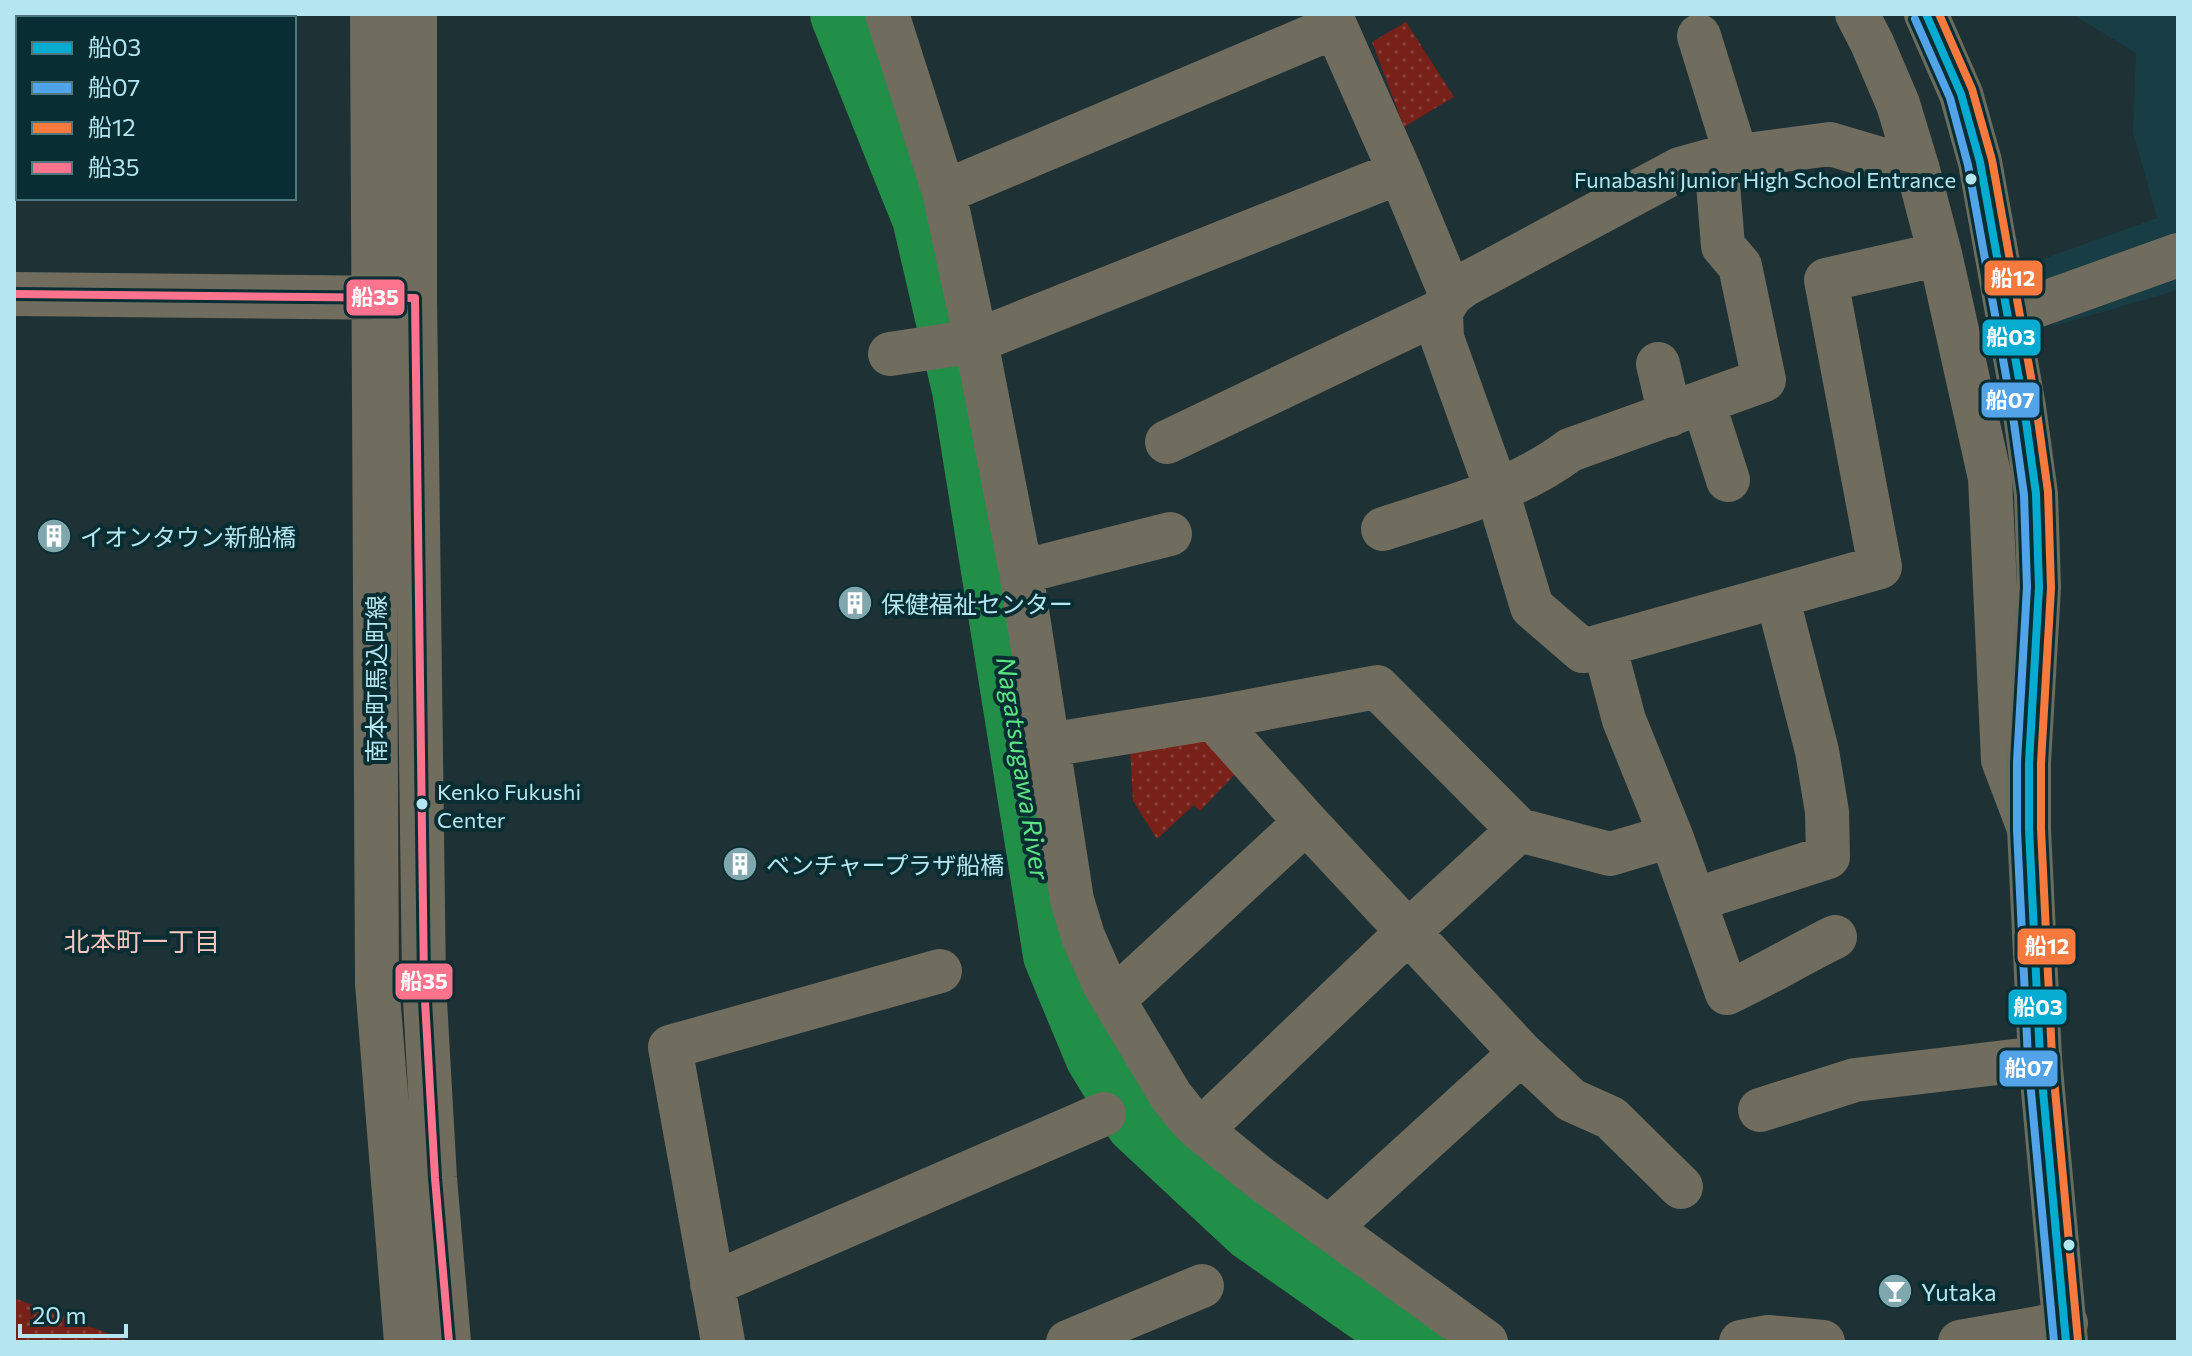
<svg xmlns="http://www.w3.org/2000/svg" width="2192" height="1356" viewBox="0 0 2192 1356" font-family="Commissioner,'Noto Sans JP',sans-serif">
  <defs>
    <pattern id="park-dots" width="8" height="8" patternUnits="userSpaceOnUse" patternTransform="scale(2)"><rect width="8" height="8" fill="#772118"/><path d="M2 2h.1M6 6h.1" fill="none" stroke="#88413a" stroke-width="1.8" stroke-linecap="round"/></pattern>
  </defs>
  <rect width="100%" height="100%" fill="#1e3134"/>
  <path fill="#183d44" d="M2072 14H2178V290L2054 326 2037 261 2157 218 2133 132 2136 53Z"/>
  <path fill="url(#park-dots)" d="M1406 22 1454 97 1404 127 1372 42Z
    M1207 722 1242 767 1200 811 1194 805 1157 839 1133 801 1130 749Z
    M14 1298 131 1342H14Z"/>
  <g fill="none" stroke-linecap="round" stroke-linejoin="round">
    <path stroke="#218f48" stroke-width="64" d="M842 14 924 218 964 390 1055 955 1097 1056 1137 1122 1252 1229 1413 1342"/>
    <path stroke="#706c5e" stroke-width="44" d="M372 14 377 983 406 1342
      M415 14V298L424 983 435 1178 449 1342
      M887 14 944 192 976 341 1021 572 1072 900 1083 936 1104 984 1171 1096 1187 1116 1201 1130 1260 1178 1486 1342
      M1330 14 1400 172 1451 295
      M1857 14 1872 43 1898 104 1918 170 1940 254 1990 478 2003 760 2028 826
      M1699 36 1736 155
      M1918 170 1830 144 1716 159 1680 169 1464 285 1451 295 1441 311 1442 338 1497 491 1532 607 1583 651 1880 567 1826 280 1940 254
      M944 192 1334 27
      M14 294 401 298
      M2008 316 2178 255
      M890 354 976 341 1400 172
      M1658 364 1670 415
      M1703 402 1728 480
      M1167 442 1441 311
      M1383 529C1446 508 1516 491 1570 450L1764 380 1740 266 1723 246 1716 159
      M1021 572 1170 534
      M1604 645 1624 720 1671 836 1727 993C1764 976 1798 955 1835 937
      M1213 718 1306 822 1521 1053 1571 1100 1611 1118 1681 1187
      M1049 745 1213 718 1377 687 1519 830 1610 854 1671 836
      M1694 900 1828 857 1827 812 1817 751 1777 596
      M1113 1000 1306 822
      M1760 1110 1855 1080 2040 1058
      M1201 1130 1409 931 1519 830
      M1330 1227 1521 1053
      M712 1284 1104 1114
      M723 1342 670 1047 940 971
      M1068 1342 1202 1286
      M1741 1342 1768 1337 1823 1342
      M1960 1342 2066 1323"/>
    <path stroke="#6a6c5e" stroke-width="44" d="M1926 14 1961 94 1980 162 2024 407 2036 494 2039 587 2029 763V829L2040 1058 2066 1342"/>
    <g stroke="#082e34" stroke-width="14">
      <path id="bus-1" d="M1926 14 1961 94 1980 162 2024 407 2036 494 2039 587 2029 763V829L2040 1058 2066 1342"/>
    </g>
    <g stroke="#082e34" stroke-width="14">
      <path id="bus-2" d="M1915 19 1950 98 1968 165 2012 409 2024 495 2027 587 2017 762V830L2028 1059 2054 1342"/>
    </g>
    <g stroke="#082e34" stroke-width="14">
      <path id="bus-3" d="M1939 14 1972 89 1992 160 2036 405 2048 492 2051 588 2041 763V829L2052 1057 2078 1341"/>
    </g>
    <g stroke="#082e34" stroke-width="14">
      <path id="bus-4" d="M14 294 415 298 424 983 435 1178 449 1342"/>
    </g>
    <use href="#bus-1" stroke="#06acd0" stroke-width="8"/>
    <use href="#bus-2" stroke="#53a3e8" stroke-width="8"/>
    <use href="#bus-3" stroke="#f6793e" stroke-width="8"/>
    <use href="#bus-4" stroke="#fc738d" stroke-width="8"/>
  </g>
  <defs>
    <g id="building-disc" transform="scale(1.8)"><circle r="9.5" fill="#80a7ae" stroke="#082e34"/><path d="M-4-6H4V6H1V3H-1V6H-4ZM-2.5-4.3h1.7v1.8h-1.7ZM.8-4.3h1.7v1.8H.8ZM-2.5-1h1.7V.8h-1.7ZM.8-1h1.7V.8H.8Z" fill="#fff"/></g>
    <g id="bar-disc" transform="scale(1.8)"><circle r="9.5" fill="#80a7ae" stroke="#082e34"/><path d="M-6-5H6L.8 .8V4.5H3.5V6h-7V4.5H-.8V.8Z" fill="#fff"/></g>
  </defs>
  <g fill-rule="evenodd">
    <use href="#building-disc" x="54" y="536"/>
    <use href="#building-disc" x="855" y="603"/>
    <use href="#building-disc" x="740" y="864"/>
    <use href="#bar-disc" x="1895" y="1291"/>
  </g>
  <g fill="#b4e6ef" stroke="#082e34" stroke-width="3">
    <circle cx="1971" cy="179" r="7"/>
    <circle cx="422" cy="804" r="7"/>
    <circle cx="2069" cy="1245" r="7"/>
  </g>
  <g text-anchor="middle" dominant-baseline="central" stroke-width="8" stroke-linejoin="round" paint-order="stroke">
    <g font-size="22" fill="#b4e6ef" stroke="#082e34" text-anchor="end">
      <text x="1956" y="179">Funabashi Junior High School Entrance</text>
      <text x="437" y="791" text-anchor="start">Kenko Fukushi<tspan x="437" dy="28">Center</tspan></text>
    </g>
    <g font-size="24" fill="#b4e6ef" stroke="#082e34" text-anchor="start">
      <text x="80" y="536">イオンタウン新船橋</text>
      <text x="881" y="603">保健福祉センター</text>
      <text x="766" y="864">ベンチャープラザ船橋</text>
      <text x="1921" y="1291">Yutaka</text>
    </g>
    <g font-size="24" fill="#b4e6ef" stroke="#082e34">
      <text transform="translate(375 679) rotate(-90)">南本町馬込町線</text>
    </g>
    <g font-size="26" font-style="italic" fill="#5be582" stroke="#082e34">
      <text transform="translate(1024 768) rotate(81)">Nagatsugawa River</text>
    </g>
    <g font-size="26" fill="#f9c6bd" stroke="#082e34">
      <text x="142" y="940">北本町一丁目</text>
    </g>
  </g>
  <g stroke="#082e34" stroke-width="3">
    <rect x="1983" y="259" width="61" height="38" rx="8" fill="#f6793e"/>
    <rect x="345" y="278" width="61" height="39" rx="8" fill="#fc738d"/>
    <rect x="1981" y="318" width="61" height="39" rx="8" fill="#06acd0"/>
    <rect x="1980" y="381" width="61" height="38" rx="8" fill="#53a3e8"/>
    <rect x="2016" y="927" width="61" height="39" rx="8" fill="#f6793e"/>
    <rect x="394" y="962" width="60" height="39" rx="8" fill="#fc738d"/>
    <rect x="2007" y="988" width="61" height="38" rx="8" fill="#06acd0"/>
    <rect x="1998" y="1049" width="61" height="39" rx="8" fill="#53a3e8"/>
  </g>
  <g font-size="22" text-anchor="middle" font-weight="bold" fill="#fff">
    <text x="2013" y="286">船12</text>
    <text x="375" y="305">船35</text>
    <text x="2011" y="345">船03</text>
    <text x="2010" y="408">船07</text>
    <text x="2047" y="954">船12</text>
    <text x="424" y="989">船35</text>
    <text x="2038" y="1015">船03</text>
    <text x="2029" y="1076">船07</text>
  </g>
  <rect width="2192" height="1356" fill="none" stroke="#b4e6ef" stroke-width="32"/>
  <rect x="16" y="16" width="280" height="184" fill="#082e34" stroke="#4d787f" stroke-width="2"/>
  <rect x="32" y="42" width="40" height="12" fill="#06acd0" stroke="#4d787f" stroke-width="2"/>
  <text x="88" y="56" font-size="24" fill="#b4e6ef">船03</text>
  <rect x="32" y="82" width="40" height="12" fill="#53a3e8" stroke="#4d787f" stroke-width="2"/>
  <text x="88" y="96" font-size="24" fill="#b4e6ef">船07</text>
  <rect x="32" y="122" width="40" height="12" fill="#f6793e" stroke="#4d787f" stroke-width="2"/>
  <text x="88" y="136" font-size="24" fill="#b4e6ef">船12</text>
  <rect x="32" y="162" width="40" height="12" fill="#fc738d" stroke="#4d787f" stroke-width="2"/>
  <text x="88" y="176" font-size="24" fill="#b4e6ef">船35</text>
  <path d="M20 1324v12h106v-12" fill="none" stroke="#b4e6ef" stroke-width="4"/>
  <text x="32" y="1324" font-size="24" fill="#b4e6ef" stroke="#082e34" stroke-width="6" paint-order="stroke">20 m</text>
</svg>
